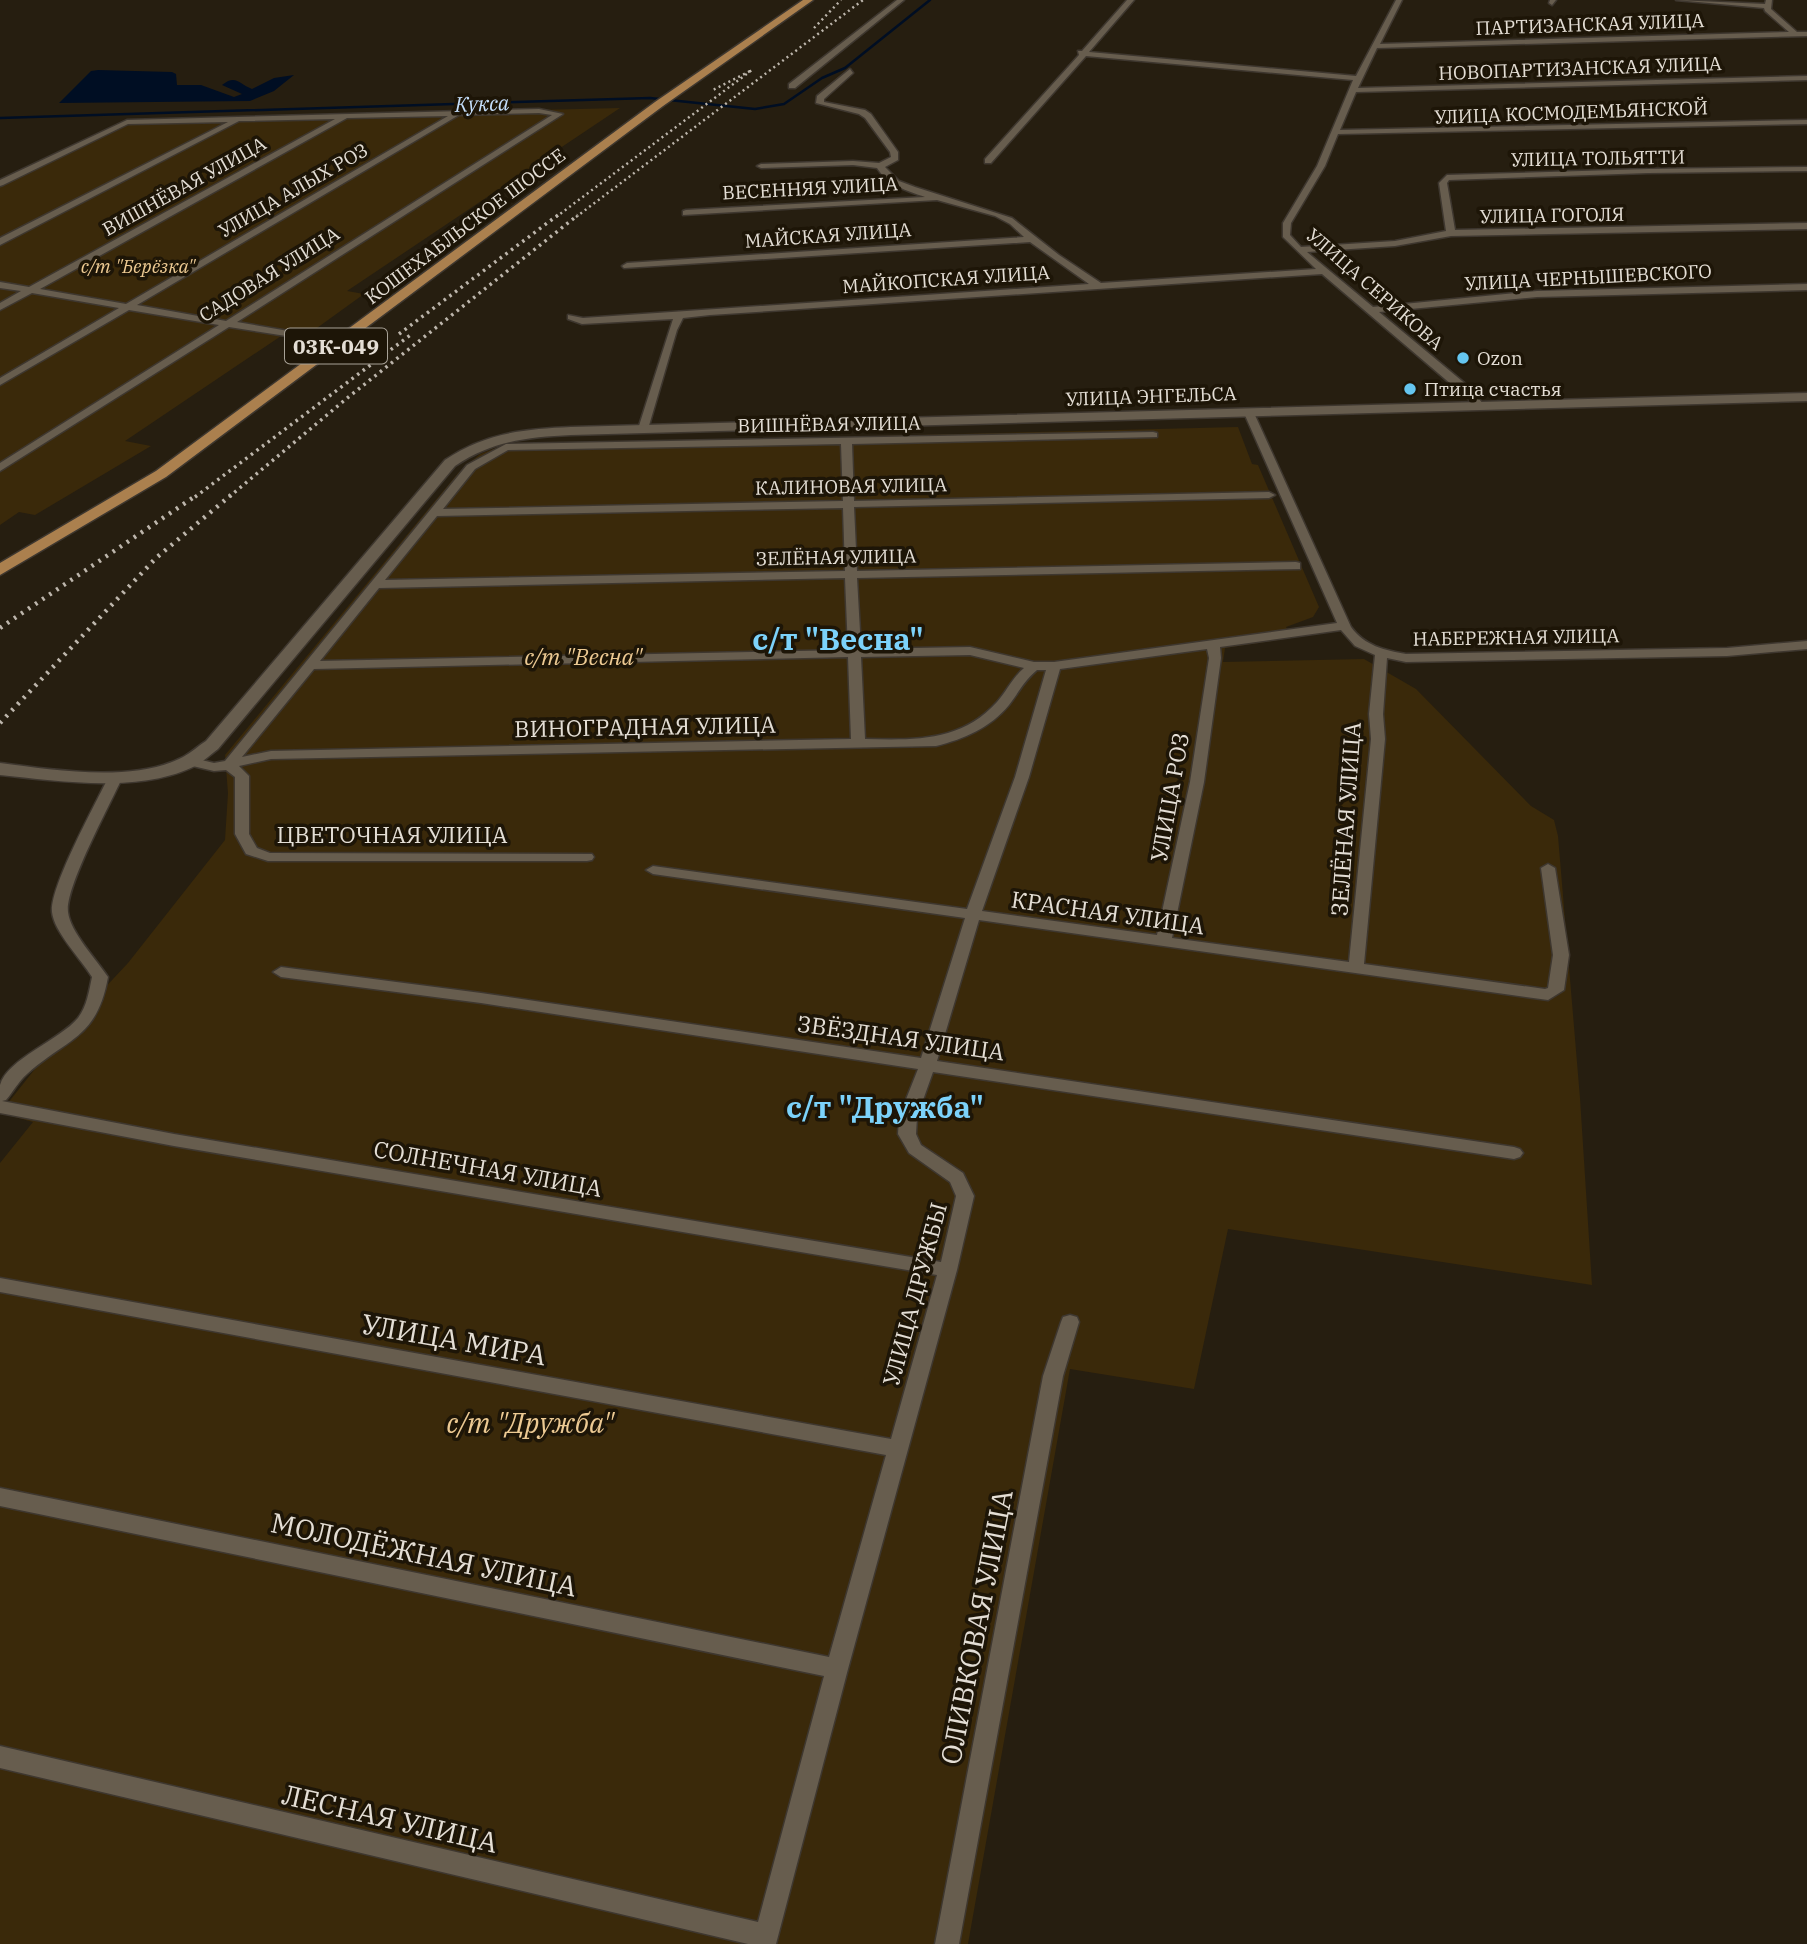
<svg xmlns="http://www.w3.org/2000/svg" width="1807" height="1944" viewBox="0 0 1807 1944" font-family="'IBM Plex Serif',serif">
  <rect width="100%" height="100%" fill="#261e10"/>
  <path fill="#3a290a" d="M620 108 347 291 364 294 310 333 290 330 125 441 151 446 35 515 19 512 0 525V179L127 120Z
    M1238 427 1252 464 1258 465 1319 607 1313 617 1286 627 1292 638 1225 648 1223 662 1364 659 1416 689 1531 806 1554 820 1558 836 1580 1098 1592 1285 1228 1229 1194 1389 1070 1369 968 1944H0V1163L33 1122 0 1113 69 1026 128 963 225 840 228 793 225 755 458 473 480 454 504 445Z"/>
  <path fill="#000e23" d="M98 70 172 72 176 74 177 85H201L234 97 242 94 222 85C236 74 239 84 252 89L274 78 294 75 274 91 250 101 59 103 91 71Z"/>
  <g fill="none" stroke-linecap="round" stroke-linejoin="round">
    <path stroke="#000e23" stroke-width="2.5" d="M0 118 650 98 755 109 784 104 822 78 845 68 930 0"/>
    <g stroke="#3e372f" stroke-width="3">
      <path id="street" d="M897 0H904L795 88H789V84Z
        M1127 0H1134L1089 52 1356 76 1396 0H1402L1380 44 1789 32 1765 11 1764 8 1676 0 1765 4 1766 0H1772L1771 9 1797 32H1807V36L1377 48 1358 88 1807 76V80L1356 92 1340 130 1807 120V124L1338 134 1325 166 1291 223 1290 235 1301 247 1395 241 1446 231 1439 183 1447 175 1648 169 1807 167V171L1648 173 1449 180 1447 183 1455 230 1807 223V229L1451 236 1395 246 1307 252 1373 307 1537 291 1807 284V290L1537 297 1379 312 1468 386 1484 405 1479 408 1322 274 710 315 683 318 677 330 648 429 639 431 638 429 673 319 582 324 568 319V315L583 318 1089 284 1030 242 624 268 622 266 627 263 1024 237 1010 224 995 216 937 200 683 215V211L686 210 925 197C907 191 888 185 877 168L853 165 761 168 757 166 761 164 853 161 879 163 891 157 890 152 865 118 859 114 816 103 817 96 850 69 853 73 824 99V102L865 110 871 114 898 152V160L885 167 899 181 915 187 1012 218 1059 255 1101 283 1316 269 1283 237V223L1317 166 1353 80 1086 56 991 163H985V159L1079 55 1078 51H1082Z
        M1550 0H1556L1552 5 1549 3Z
        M539 109 563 114 237 322 340 340 344 341V345L229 327 0 471V463L219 325 129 310 0 385V378L119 308 32 293 0 310V303L21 291 0 288V282L29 287 335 119 239 121 0 245V238L228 122 128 124 3 185 0 186V180L127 120ZM539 113 552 115 226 321 137 305 459 115ZM448 116 126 304 40 289 347 118Z
        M1249 410 1254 413 1351 627C1365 646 1384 650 1406 654L1727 648 1807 641V649L1727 656 1406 662 1387 658 1383 714 1385 739 1364 964 1545 989 1548 988 1553 955 1541 868 1548 864 1555 868 1569 955 1564 990 1548 1000 979 920 937 1061 1514 1147 1520 1149 1523 1153 1520 1157 1514 1159 933 1072 917 1117 916 1134 921 1145 963 1173 974 1196 957 1270 848 1669 776 1944H748L0 1768V1746L758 1922 824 1676 0 1506V1488L829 1657 886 1455 0 1292V1278L891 1439 937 1275 174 1146 0 1113C0 1105 0 1093 0 1085 7 1059 60 1040 78 1018 87 1006 89 991 92 977 81 959 54 932 52 912 50 886 96 803 109 776L111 773H121L123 776C111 803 65 887 68 912 70 932 97 960 108 977 97 1039 67 1038 27 1074 18 1082 13 1092 6 1100L2 1101 174 1134 941 1262 956 1196 950 1182 909 1153 898 1134 899 1117 918 1069 481 1003 281 977 273 972 281 967 481 993 921 1058 965 918 653 874 646 870 653 866 967 909 1015 777 1046 670H1037C1022 683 1020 691 1009 705 990 728 964 739 936 746L271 759 239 766 249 776V834L257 848 270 853 592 854 594 857 592 860 587 861H268L246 854 235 834V777L226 770 214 771 184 764 182 761 189 757 214 763 225 761 467 465 506 444 1153 432 1157 433V437L852 444 854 501 1269 492 1275 495 1269 498 854 507 857 571 1296 562 1300 563V569L857 578 861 649 970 647 1034 662H1054L1337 623 1244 413ZM841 444 843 501 443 509 475 469 508 450ZM843 508 845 571 385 580 437 516ZM845 578 848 650 320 661 379 588ZM1341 630 1355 646 1375 655 1369 714 1371 739 1349 962 1172 938 1204 782 1221 658 1220 647ZM1207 649 1209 658 1190 782 1157 935 982 911 1029 777 1060 669ZM970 655 1024 668C1012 678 1007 691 997 702 961 742 915 740 865 739L861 657ZM848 657 851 739 271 751 242 757 314 669Z
        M1070 1315 1077 1317 1079 1322 1063 1376 959 1944H935L1043 1376 1061 1322 1063 1317Z"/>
    </g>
    <g stroke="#3e372f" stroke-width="3">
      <path id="secondary" d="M1807 393V401L571 435C528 437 492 441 455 466L218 749C211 754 204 761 197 765 142 794 59 781 0 775V763C54 770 134 783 183 757 191 753 198 746 206 741L445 460C484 433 525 429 571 427Z"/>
    </g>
    <g stroke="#3e372f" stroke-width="3">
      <path id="primary" d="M803 0H813L663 106 166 477 0 575V563L156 471 655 102Z"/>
    </g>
    <use href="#street" fill="#675d4e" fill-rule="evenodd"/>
    <use href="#secondary" fill="#675d4e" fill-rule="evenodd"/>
    <use href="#primary" fill="#ab804e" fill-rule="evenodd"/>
    <path stroke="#bdb6ac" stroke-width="2.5" stroke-dasharray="2 3.5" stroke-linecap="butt" d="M814 28 841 0
      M556 217 752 70 713 90
      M576 217 863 0"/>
    <path stroke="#bdb6ac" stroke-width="3.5" stroke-dasharray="2.5 4.5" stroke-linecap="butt" d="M399 334 558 215
      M195 497 413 333
      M229 497 346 399 578 215"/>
    <path stroke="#bdb6ac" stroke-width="4.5" stroke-dasharray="2.5 6" stroke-linecap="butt" d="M0 628 197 495
      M0 723 156 558 231 495"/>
  </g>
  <g fill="#65c5ef" stroke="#1d1507" stroke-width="2.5">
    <circle cx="1463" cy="358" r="7"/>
    <circle cx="1410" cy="389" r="7"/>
  </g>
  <g text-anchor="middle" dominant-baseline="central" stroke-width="7" stroke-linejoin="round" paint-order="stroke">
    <g font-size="19" fill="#e4ded5" stroke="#1d1507">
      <text transform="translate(1590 24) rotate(-2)">ПАРТИЗАНСКАЯ УЛИЦА</text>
      <text transform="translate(1580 68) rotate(-2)">НОВОПАРТИЗАНСКАЯ УЛИЦА</text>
      <text transform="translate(1571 112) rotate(-2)">УЛИЦА КОСМОДЕМЬЯНСКОЙ</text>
      <text transform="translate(1598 158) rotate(-1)">УЛИЦА ТОЛЬЯТТИ</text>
      <text transform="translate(184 186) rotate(-29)">ВИШНЁВАЯ УЛИЦА</text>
      <text transform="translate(810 188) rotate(-3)">ВЕСЕННЯЯ УЛИЦА</text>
      <text transform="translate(293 190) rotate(-30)">УЛИЦА АЛЫХ РОЗ</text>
      <text transform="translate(1552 215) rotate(-1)">УЛИЦА ГОГОЛЯ</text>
      <text transform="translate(465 226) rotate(-37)">КОШЕХАБЛЬСКОЕ ШОССЕ</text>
      <text transform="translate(828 235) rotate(-4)">МАЙСКАЯ УЛИЦА</text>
      <text transform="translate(269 274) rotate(-32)">САДОВАЯ УЛИЦА</text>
      <text transform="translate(1588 277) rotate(-3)">УЛИЦА ЧЕРНЫШЕВСКОГО</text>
      <text transform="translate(946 279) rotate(-4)">МАЙКОПСКАЯ УЛИЦА</text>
      <text transform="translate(1375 289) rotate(41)">УЛИЦА СЕРИКОВА</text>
      <text transform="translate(1151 396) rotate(-2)">УЛИЦА ЭНГЕЛЬСА</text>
      <text transform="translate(829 424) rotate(-1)">ВИШНЁВАЯ УЛИЦА</text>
      <text transform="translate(851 486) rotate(-1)">КАЛИНОВАЯ УЛИЦА</text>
      <text transform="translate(836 557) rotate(-1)">ЗЕЛЁНАЯ УЛИЦА</text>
      <text transform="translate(1516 637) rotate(-1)">НАБЕРЕЖНАЯ УЛИЦА</text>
    </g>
    <g font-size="19" font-style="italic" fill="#edca93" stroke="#1d1507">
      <text x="138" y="266">с/т "Берёзка"</text>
    </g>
    <g font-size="19" fill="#e4ded5" stroke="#1d1507" text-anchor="start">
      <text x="1477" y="358">Ozon</text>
      <text x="1424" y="389">Птица счастья</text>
    </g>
    <g font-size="21" font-style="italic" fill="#c5dffc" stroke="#1d1507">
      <text transform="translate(482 103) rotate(-2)">Кукса</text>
    </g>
    <rect fill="#1d1507" stroke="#a8a297" stroke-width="2" x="285" y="328.5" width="102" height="35" rx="5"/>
    <g font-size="21" font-weight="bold" fill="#e4ded5">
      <text x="336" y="346">03К-049</text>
    </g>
    <g font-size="23" font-style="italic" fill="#edca93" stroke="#1d1507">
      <text x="583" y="656">с/т "Весна"</text>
    </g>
    <g font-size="23" fill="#e4ded5" stroke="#1d1507">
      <text transform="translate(645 726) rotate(-1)">ВИНОГРАДНАЯ УЛИЦА</text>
      <text transform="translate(1169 797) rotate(-80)">УЛИЦА РОЗ</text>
      <text transform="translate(1345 819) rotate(-86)">ЗЕЛЁНАЯ УЛИЦА</text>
      <text x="392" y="834">ЦВЕТОЧНАЯ УЛИЦА</text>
      <text transform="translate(1108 912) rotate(8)">КРАСНАЯ УЛИЦА</text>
      <text transform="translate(901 1037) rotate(8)">ЗВЁЗДНАЯ УЛИЦА</text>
      <text transform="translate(488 1168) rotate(10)">СОЛНЕЧНАЯ УЛИЦА</text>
      <text transform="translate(914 1294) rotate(-75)">УЛИЦА ДРУЖБЫ</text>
    </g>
    <g font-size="28" fill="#e4ded5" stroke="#1d1507">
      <text transform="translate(454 1339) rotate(10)">УЛИЦА МИРА</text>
      <text transform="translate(424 1554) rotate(12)">МОЛОДЁЖНАЯ УЛИЦА</text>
      <text transform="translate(976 1627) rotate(-79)">ОЛИВКОВАЯ УЛИЦА</text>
      <text transform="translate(390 1818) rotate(13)">ЛЕСНАЯ УЛИЦА</text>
    </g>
    <g font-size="28" font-style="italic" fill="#edca93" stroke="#1d1507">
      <text x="530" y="1422">с/т "Дружба"</text>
    </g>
    <g font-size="30" font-weight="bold" fill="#7cd2fa" stroke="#1d1507">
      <text x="838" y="638">с/т "Весна"</text>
      <text x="885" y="1106">с/т "Дружба"</text>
    </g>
  </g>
</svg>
